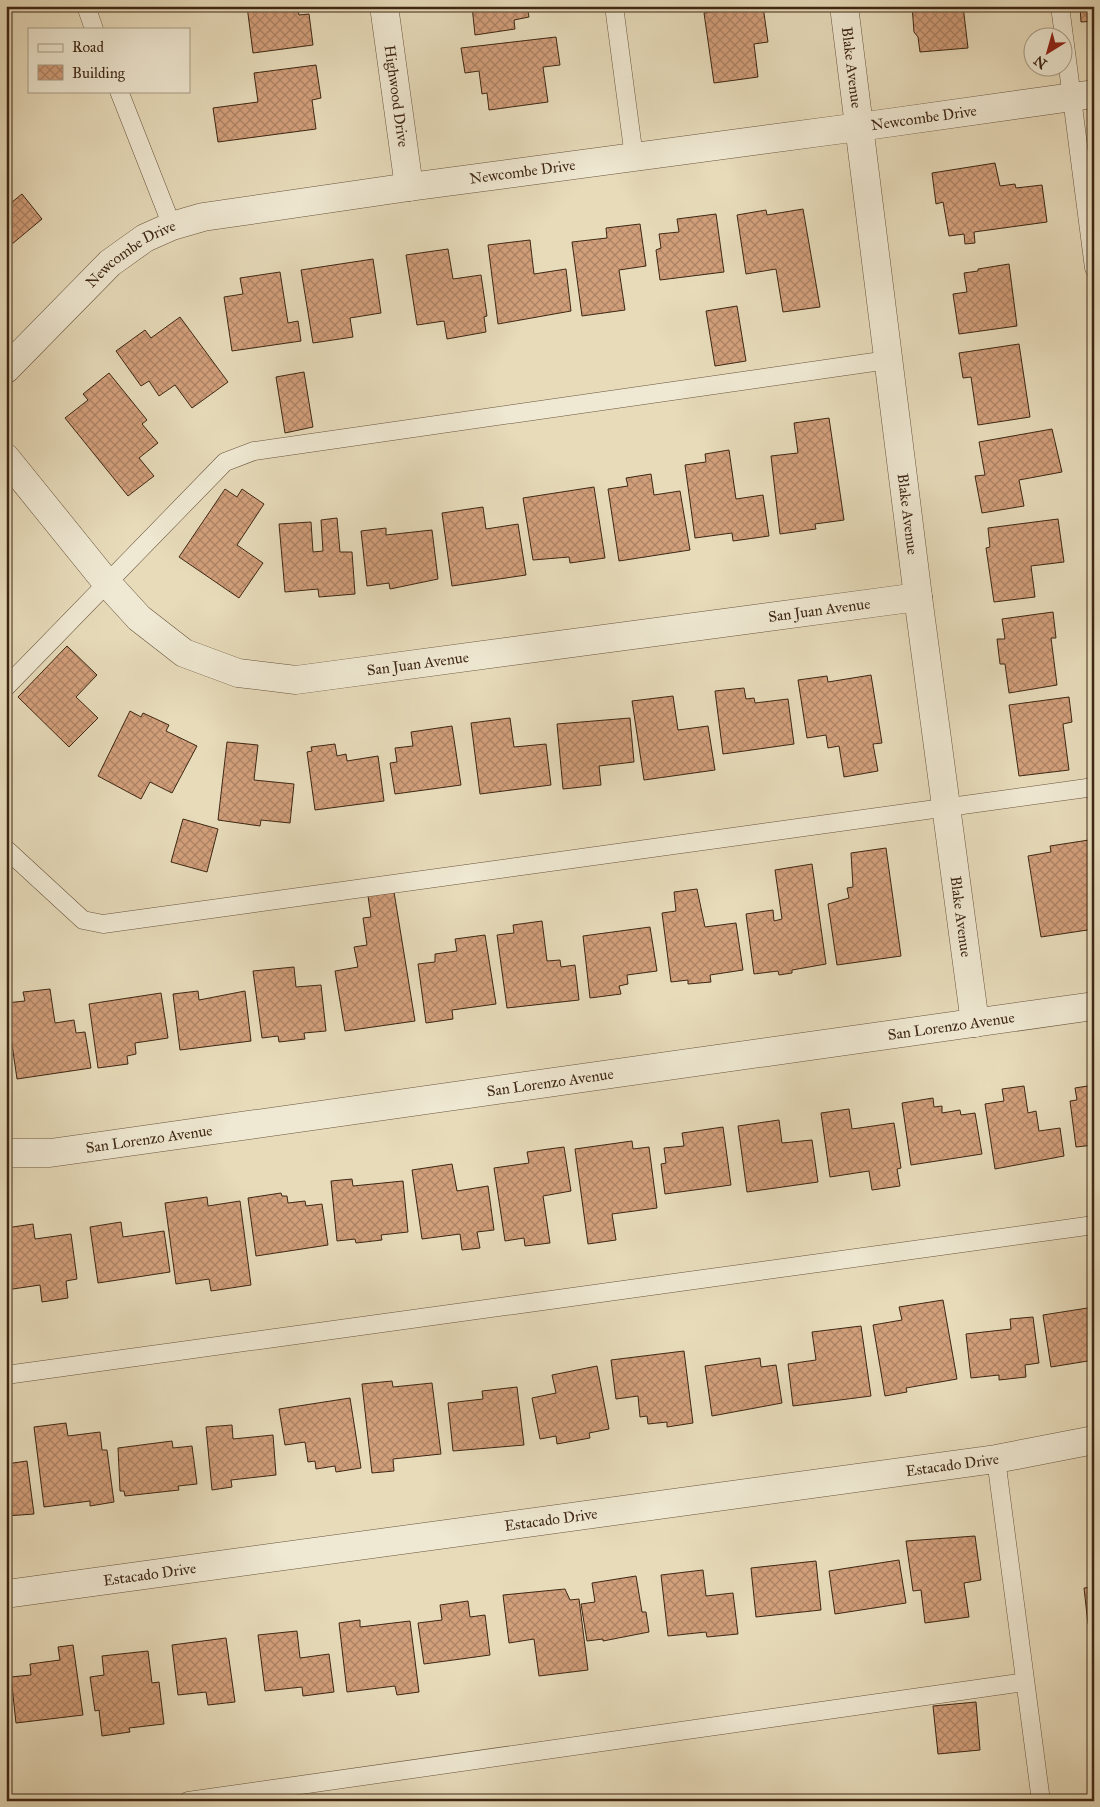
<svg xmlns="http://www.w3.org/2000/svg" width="1100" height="1807" viewBox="0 0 1100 1807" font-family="'IM FELL Great Primer',serif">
  <defs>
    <pattern id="building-cross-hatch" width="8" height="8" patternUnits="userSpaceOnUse" patternTransform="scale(1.25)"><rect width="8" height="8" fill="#d29f7b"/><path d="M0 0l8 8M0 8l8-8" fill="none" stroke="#ac8264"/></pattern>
  </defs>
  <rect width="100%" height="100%" fill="#e7dbba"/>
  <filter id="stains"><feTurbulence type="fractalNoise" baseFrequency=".004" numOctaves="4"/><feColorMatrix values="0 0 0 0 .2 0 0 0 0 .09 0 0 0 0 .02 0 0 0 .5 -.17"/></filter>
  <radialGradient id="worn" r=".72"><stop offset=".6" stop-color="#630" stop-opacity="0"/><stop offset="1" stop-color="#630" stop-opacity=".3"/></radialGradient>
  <path fill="url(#building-cross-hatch)" stroke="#3e2713" d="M247 6H297L299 15 309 14 313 45 253 53Z
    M472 6H527L529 17 514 20 515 29 475 35Z
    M749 6H763L768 42 754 44 758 77 714 83 704 13Z
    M912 6H963L968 48 920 52 918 37 914 32Z
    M1080 6H1094V21L1081 22Z
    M556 37 560 65 543 67 548 102 489 110 487 93 482 94 479 71 465 73 461 48Z
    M316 65 321 98 312 100 316 129 218 142 213 108 258 102 254 73Z
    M995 163 1000 186 1015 184 1016 188 1042 185 1047 222 974 232 975 243 965 244 964 234 949 236 943 202 936 204 932 173Z
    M22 194 42 219 6 249V207Z
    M803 209 820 307 783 312 776 269 746 274 737 215 766 210 767 215Z
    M716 214 724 272 660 280 656 250 661 248 659 234 679 232 677 219Z
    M640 224 646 266 619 270 625 310 582 316 572 242 607 238 606 228Z
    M530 240 534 274 566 269 571 311 498 324 488 245Z
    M448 249 453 279 481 275 487 316 484 317 486 332 447 339 444 321 417 325 406 255Z
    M373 259 381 313 350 318 353 337 313 343 301 270Z
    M1009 264 1017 326 959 334 953 294 967 292 964 273 978 271V269Z
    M280 272 288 323 298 321 301 341 232 351 224 297 243 294 240 278Z
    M737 306 746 361 715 366 706 311Z
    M180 317 228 382 192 408 175 385 159 396 149 381 141 386 116 351 145 330 151 338Z
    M1019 344 1030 417 978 425 971 377 963 378 959 353Z
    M304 372 313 427 285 433 276 377Z
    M109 373 147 420 142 424 158 443 139 458 154 476 128 496 65 418 88 400 83 394Z
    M829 418 844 520 815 524 816 529 780 534 771 456 798 453 794 423Z
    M1052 429 1062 472 1019 480 1024 506 982 513 975 476 985 475 979 442Z
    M729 450 736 499 763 495 769 536 733 541 732 533 695 538 685 465 706 462 705 454Z
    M651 474 654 495 680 491 690 550 619 561 608 489 628 486 626 478Z
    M594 487 605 558 570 563 569 557 533 560 523 498Z
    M225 489 237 497 242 489 264 504 237 545 263 563 239 598 179 557Z
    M483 507 486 529 518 524 526 575 452 586 442 513Z
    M337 518 340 552H352L355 594 319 597 318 589 285 592 279 524 311 522 313 552 323 551 321 520Z
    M1058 519 1064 562 1031 566 1035 597 994 602 986 548 990 547 988 528Z
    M386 528V535L432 530 438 579 390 589 389 583 367 586 361 531Z
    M1053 612 1056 638H1051L1057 685 1009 693 1005 664H1000L997 639H1005L1002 619Z
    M67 646 97 675 76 697 98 718 69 747 18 697Z
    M871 675 882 743 873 744 878 771 844 777 839 746 828 748 826 735 807 738 798 680 827 676 828 682Z
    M744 688 746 699 754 698 755 703 788 699 794 744 723 754 715 691Z
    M673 696 678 730 708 726 715 770 644 780 632 701Z
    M1069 697 1072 722 1063 724 1069 770 1019 776 1009 705Z
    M130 711 141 717 143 713 169 725 166 731 197 746 172 793 150 782 141 799 98 776Z
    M510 718 514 747 546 744 551 785 480 794 471 723Z
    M630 718 634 762 599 766 601 785 563 789 557 724Z
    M452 726 461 785 395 794 390 763 397 762 395 748 413 746 411 732Z
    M227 742 258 745 254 780 294 784 290 823 261 820 260 826 218 820Z
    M335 744 337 756 346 754 347 761 378 756 384 801 315 810 307 752 312 751 311 747Z
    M183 819 218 829 207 872 171 862Z
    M1089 840 1094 870V929L1041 937 1028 856 1051 852 1050 846Z
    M886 848 901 956 837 965 828 904 849 898 847 888 853 887 851 853Z
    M812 864 826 964 792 970V973L779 975 778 971 754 974 746 914 773 910 774 921 782 919 775 870Z
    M697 889 705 927 736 923 743 970 710 975 711 982 688 984V980L671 982 662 913 676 911 674 892Z
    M394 892 415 1021 345 1031 335 971 358 967 354 947 367 945 363 918 371 917 368 896Z
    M542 921 547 961 560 960 561 967 575 965 579 1000 507 1008 497 935 514 933 513 925Z
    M650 927 657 971 627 975 628 984 619 986 621 994 590 998 583 936Z
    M485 935 496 1004 452 1010 453 1019 426 1023 418 964 435 962V954L457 951 455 939Z
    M294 967 296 987 321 985 326 1031 304 1033 305 1039 279 1042 278 1036 262 1038 253 971Z
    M50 989 55 1023 74 1020 76 1033 85 1032 91 1068 17 1079 6 1003 25 1001 23 992Z
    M198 991 199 1000 245 991 251 1041 180 1050 173 994Z
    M161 993 168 1038 135 1043 136 1054 127 1056 128 1064 98 1068 89 1004Z
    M1094 1085V1145L1076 1147 1070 1101 1077 1100 1075 1088Z
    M1024 1086 1028 1113 1036 1111 1039 1131 1060 1128 1064 1156 995 1169 985 1104 1004 1101 1002 1089Z
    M933 1098 934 1107 942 1106V1113L960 1110 961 1115 975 1113 982 1154 911 1165 902 1103Z
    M849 1109 852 1129 894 1123 901 1168 897 1169 900 1186 872 1190 869 1171 830 1177 821 1113Z
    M779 1120 782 1143 812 1140 818 1182 747 1192 738 1126Z
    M723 1127 731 1185 665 1194 661 1164 666 1163 664 1148 684 1146 682 1133Z
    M632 1141 633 1149 649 1147 657 1208 612 1214 616 1240 588 1244 575 1149Z
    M564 1147 571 1191 543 1196 550 1243 525 1246 524 1238 505 1241 494 1168 529 1163 527 1152Z
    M452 1164 457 1191 488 1186 494 1230 477 1232 480 1248 462 1250 460 1234 422 1239 412 1170Z
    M352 1179 353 1186 403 1181 408 1232 381 1235 382 1240 356 1243 355 1239 337 1241 331 1181Z
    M281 1193 282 1196H287L288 1203 305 1201 306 1206 322 1204 328 1245 256 1256 248 1198Z
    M207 1197 208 1206 240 1201 251 1285 211 1291 209 1279 176 1284 165 1203Z
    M121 1222 123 1237 164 1231 170 1272 98 1283 90 1227Z
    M33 1224 35 1239 71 1234 77 1279 66 1281 68 1298 42 1302 40 1285 6 1290V1228Z
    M943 1300 957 1379 906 1388 907 1392 885 1396 873 1325 902 1320 899 1307Z
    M1094 1307V1360L1051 1367 1043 1315Z
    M1033 1317 1039 1363 1025 1365 1026 1377 999 1380V1375L971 1378 966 1334 1011 1329 1010 1319Z
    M861 1326 871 1396 793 1406 788 1364 816 1360 812 1332Z
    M684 1351 693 1423 667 1427V1422L648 1424 647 1416 640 1417 638 1396 616 1399 611 1360Z
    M760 1358 761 1367 776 1365 782 1403 712 1416 705 1366Z
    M597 1366 609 1429 589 1433 590 1438 557 1444 556 1436 540 1439 532 1398 556 1393 552 1375Z
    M392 1381 393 1387 432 1383 441 1454 393 1459 394 1471 372 1473 362 1384Z
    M517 1387 524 1445 453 1451 448 1403 483 1399 482 1391Z
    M350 1398 361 1468 336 1472 335 1466 316 1469 315 1461 308 1462 305 1442 285 1445 279 1409Z
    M66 1423 68 1436 100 1432 102 1450H107L114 1502 90 1506V1501L44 1507 34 1427Z
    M232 1425 233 1439 273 1435 276 1475 231 1480 232 1487 212 1490 206 1427Z
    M172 1441 173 1448 192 1446 197 1484 178 1486 179 1490 125 1496 124 1491H120L118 1448Z
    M27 1461 34 1514 6 1516V1464Z
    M1094 1513V1538L1090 1514Z
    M975 1536 981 1580 964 1583 969 1617 925 1623 921 1590 913 1591 906 1541Z
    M899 1560 906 1603 835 1614 829 1571Z
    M816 1561 821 1610 756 1617 751 1568Z
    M703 1570 706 1596 733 1593 738 1634 707 1637 706 1632 668 1636 661 1575Z
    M636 1576 642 1612H646L649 1632 603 1641V1639L587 1641 581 1604 595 1602 592 1583Z
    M1094 1587V1623L1088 1624 1084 1588Z
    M565 1589 570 1600 579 1599 588 1670 539 1676 534 1639 509 1643 503 1595Z
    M468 1601 470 1617 485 1615 490 1655 424 1664 418 1623 442 1620 440 1605Z
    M360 1620V1627L410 1621 419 1692 397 1695 395 1686 347 1692 339 1623Z
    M297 1631 300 1658 329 1654 334 1692 303 1696 302 1687 265 1691 258 1635Z
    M226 1638 235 1702 208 1705 206 1692 178 1695 172 1645Z
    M73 1645 83 1715 16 1723 11 1677 31 1675 30 1664 60 1660 58 1647Z
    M148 1651 152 1683 159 1682 164 1724 129 1728 130 1732 102 1736 99 1710 95 1711 90 1677 104 1675 102 1656Z
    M976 1702 980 1750 938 1754 933 1706Z"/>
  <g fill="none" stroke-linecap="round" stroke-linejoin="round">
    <g stroke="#68543d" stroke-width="19">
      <path id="service" d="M86 6 94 29
        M614 6 634 157
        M1060 6 1094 268
        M119 91 172 226
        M6 687 225 462 254 451 888 360
        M6 849 83 920 103 924 1094 787
        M6 1375 1094 1225
        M996 1459 1041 1801
        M188 1801 1025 1682"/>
    </g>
    <g stroke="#68543d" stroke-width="29">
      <g id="minor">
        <path id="s1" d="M384 6 409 187"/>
        <path id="s2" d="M844 6 918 597 975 1023"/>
        <path id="s3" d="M6 369 110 263 145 238 172 226 203 217 409 187 859 127 1094 94"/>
        <path id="s4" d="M6 458 107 583 139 618 184 653 238 673 296 680 918 597"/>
        <path id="s5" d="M6 1153H50L1094 1006"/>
        <path id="s6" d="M6 1594 996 1459 1094 1440"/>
      </g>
    </g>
    <use href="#service" stroke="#efe8d2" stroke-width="18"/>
    <use href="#minor" stroke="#efe8d2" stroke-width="28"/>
  </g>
  <g text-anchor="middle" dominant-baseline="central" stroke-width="4" stroke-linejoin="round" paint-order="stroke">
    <g font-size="15" fill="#3e2713" stroke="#efe8d2">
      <text stroke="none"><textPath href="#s2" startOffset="62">Blake Avenue</textPath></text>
      <text stroke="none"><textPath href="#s1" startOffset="91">Highwood Drive</textPath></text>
      <text stroke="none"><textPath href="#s3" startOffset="981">Newcombe Drive</textPath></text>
      <text stroke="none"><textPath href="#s3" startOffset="576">Newcombe Drive</textPath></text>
      <text stroke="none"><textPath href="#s3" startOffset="171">Newcombe Drive</textPath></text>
      <text stroke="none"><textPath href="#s2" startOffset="512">Blake Avenue</textPath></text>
      <text stroke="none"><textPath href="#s4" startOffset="909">San Juan Avenue</textPath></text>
      <text stroke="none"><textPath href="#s4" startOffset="504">San Juan Avenue</textPath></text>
      <text stroke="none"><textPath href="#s2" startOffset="918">Blake Avenue</textPath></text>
      <text stroke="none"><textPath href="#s5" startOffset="954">San Lorenzo Avenue</textPath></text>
      <text stroke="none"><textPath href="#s5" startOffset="549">San Lorenzo Avenue</textPath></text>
      <text stroke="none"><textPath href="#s5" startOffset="144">San Lorenzo Avenue</textPath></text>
      <text stroke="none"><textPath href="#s6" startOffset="955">Estacado Drive</textPath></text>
      <text stroke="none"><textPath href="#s6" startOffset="550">Estacado Drive</textPath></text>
      <text stroke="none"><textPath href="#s6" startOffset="145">Estacado Drive</textPath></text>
    </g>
  </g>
  <rect width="1100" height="1807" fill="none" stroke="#e7dbba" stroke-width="25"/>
  <rect x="8" y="8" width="1085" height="1792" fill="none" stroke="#3e2713" stroke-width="2.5"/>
  <rect x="12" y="12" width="1075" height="1782" fill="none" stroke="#3e2713"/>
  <rect x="28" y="28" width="162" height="65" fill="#efe8d2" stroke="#a89b86"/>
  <rect x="38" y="44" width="25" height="8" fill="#efe8d2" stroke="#a89b86"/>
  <text x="72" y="52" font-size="15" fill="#3e2713">Road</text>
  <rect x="38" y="65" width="25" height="15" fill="url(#building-cross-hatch)" stroke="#a89b86"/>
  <text x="72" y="78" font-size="15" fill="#3e2713">Building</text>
  <g transform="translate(1048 52) rotate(217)"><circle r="24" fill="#efe8d2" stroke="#a89b86"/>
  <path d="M0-4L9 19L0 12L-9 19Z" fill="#8f2418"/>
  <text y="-8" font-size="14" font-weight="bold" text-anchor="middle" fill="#3e2713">N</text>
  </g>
  <rect width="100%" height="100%" filter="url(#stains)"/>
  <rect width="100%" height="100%" fill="url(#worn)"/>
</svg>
